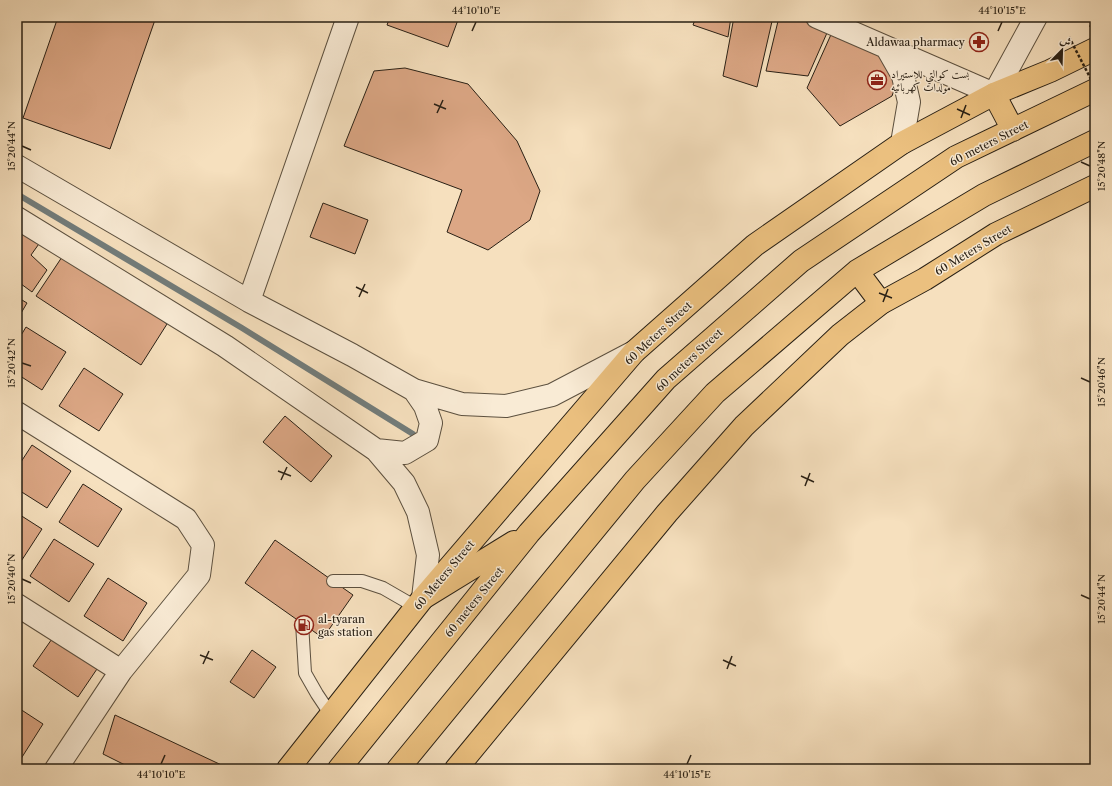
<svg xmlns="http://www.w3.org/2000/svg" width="1112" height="786" viewBox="0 0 1112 786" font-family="'Libre Caslon Text',Amiri,serif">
  <rect width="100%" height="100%" fill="#f6e0be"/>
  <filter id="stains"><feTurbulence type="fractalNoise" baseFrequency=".005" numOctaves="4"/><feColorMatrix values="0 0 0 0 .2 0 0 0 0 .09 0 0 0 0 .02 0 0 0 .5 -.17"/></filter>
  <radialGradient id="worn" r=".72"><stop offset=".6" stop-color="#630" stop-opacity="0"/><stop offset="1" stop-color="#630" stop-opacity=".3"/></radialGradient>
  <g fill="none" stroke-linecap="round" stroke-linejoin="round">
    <path stroke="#727c7a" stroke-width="6" d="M17 194 242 328 413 434"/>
  </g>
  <path fill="#dca785" stroke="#292015" d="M58 17H156L110 149 23 118Z
    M390 17H459L448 47 387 25Z
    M696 17H731L728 37 693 25Z
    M734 17H773L757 87 723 76Z
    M779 17H834L808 76 766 71Z
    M838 19 900 73 892 96 840 126 807 88Z
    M405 68 468 84 517 141 540 191 530 220 488 250 447 232 462 190 344 146 374 71Z
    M323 203 368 220 355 254 310 237Z
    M17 227H51L31 255 47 270 32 292 17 281Z
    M70 245 89 265 167 324 141 365 36 296Z
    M17 297 27 303 17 320Z
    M26 327 66 352 42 390 17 374V342Z
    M84 368 123 394 99 431 59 406Z
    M285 416 332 456 311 482 263 442Z
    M32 445 71 471 47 508 17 489V468Z
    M83 484 122 509 98 547 59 522Z
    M17 513 42 529 18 566H17Z
    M54 539 94 564 69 602 30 576Z
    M275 540 353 595 323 638 245 583Z
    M108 578 147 603 123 641 84 616Z
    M54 636 99 666 78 697 33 666Z
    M252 650 276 667 254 698 230 682Z
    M17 707 43 724 17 765Z
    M115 715 230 769H133L103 754Z"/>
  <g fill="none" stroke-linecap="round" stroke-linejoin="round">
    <g stroke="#5c503f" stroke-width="14">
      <path id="service" d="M333 581H362L383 588 416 607
        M302 623 305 673 317 694 331 715"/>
    </g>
    <g stroke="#5c503f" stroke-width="24">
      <path id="minor" d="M817 17 994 94 1036 17
        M887 48 903 76 909 102 902 143
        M17 166 249 301 352 355 414 390 462 404 506 406 552 395 634 352
        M17 218 225 346 376 450 404 483 418 512 428 555 423 598
        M249 301 348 17
        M17 413 186 519 203 545 199 575 121 671 56 769
        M376 450 405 453 427 440 431 423 425 406 414 390
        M17 605 121 671"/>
    </g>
    <g stroke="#292015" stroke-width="24">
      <path id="primary" d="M288 769 423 598 634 352 755 245 902 143 994 94 1050 71 1095 49
        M456 769 667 513 744 426 840 335 881 303 925 279 996 234 1095 186"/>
    </g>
    <g stroke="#292015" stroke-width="24">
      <path id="trunk" d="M994 94 1013 130
        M857 271 881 303
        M423 598 514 542
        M339 769 529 533 666 379 801 261 956 157 1095 90
        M398 769 635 480 715 393 857 271 984 195 1095 141"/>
    </g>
    <path stroke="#292015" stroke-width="2.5" stroke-dasharray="3 2" stroke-linecap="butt" d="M1090 27 1095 20"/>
    <use href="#service" stroke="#f9ebd5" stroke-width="12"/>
    <use href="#minor" stroke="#f9ebd5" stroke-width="22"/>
    <use href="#primary" stroke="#ebc07f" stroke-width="22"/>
    <use href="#trunk" stroke="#ebc07f" stroke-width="22"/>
    <path stroke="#292015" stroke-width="2.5" stroke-dasharray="3 2" stroke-linecap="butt" d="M1069 37 1095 87"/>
  </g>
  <path fill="none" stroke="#292015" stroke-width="1.5" d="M472 31 476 22M998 31 1002 22M434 104 446 109M957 109 970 115M437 113 443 100M961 118 966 105M22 146 31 150M1081 162 1090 166M356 287 368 293M879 293 892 298M359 297 365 284M883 302 888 289M22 363 31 366M1081 378 1090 382M278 471 291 476M801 476 814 482M281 480 287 467M805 486 810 473M22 579 31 583M1081 595 1090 599M200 655 213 660M723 660 736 666M203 664 209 651M727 669 732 656M161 764 165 755M687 764 691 755"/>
  <defs>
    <g id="pharmacy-ring" transform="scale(1)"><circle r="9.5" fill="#f9ebd5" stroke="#8f2418" stroke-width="1.5"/><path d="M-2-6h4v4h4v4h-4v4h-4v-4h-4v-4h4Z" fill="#8f2418"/></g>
    <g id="office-ring" transform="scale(1)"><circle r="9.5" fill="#f9ebd5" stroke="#8f2418" stroke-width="1.5"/><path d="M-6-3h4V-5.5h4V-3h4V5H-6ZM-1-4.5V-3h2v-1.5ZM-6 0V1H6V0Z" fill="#8f2418"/></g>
    <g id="fuel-ring" transform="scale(1)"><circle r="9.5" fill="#f9ebd5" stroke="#8f2418" stroke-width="1.5"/><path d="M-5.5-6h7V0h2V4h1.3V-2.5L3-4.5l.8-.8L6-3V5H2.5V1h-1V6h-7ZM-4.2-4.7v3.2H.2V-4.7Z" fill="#8f2418"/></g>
  </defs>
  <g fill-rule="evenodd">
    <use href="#pharmacy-ring" x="979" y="42"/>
    <use href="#office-ring" x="877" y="80"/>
    <use href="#fuel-ring" x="304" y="625"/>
  </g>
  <g text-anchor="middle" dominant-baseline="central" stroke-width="3" stroke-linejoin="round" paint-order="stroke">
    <g font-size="11" fill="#292015" stroke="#f9ebd5" text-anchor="start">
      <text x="965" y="42" text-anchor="end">Aldawaa pharmacy</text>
      <text x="891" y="74">بست كوالتي للاستيراد<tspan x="891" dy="13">مولدات كهربائيه</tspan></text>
      <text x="318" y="619">al-tyaran<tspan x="318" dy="13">gas station</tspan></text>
    </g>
    <g font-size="11" fill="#292015" stroke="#f9ebd5">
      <text transform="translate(989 143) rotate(-27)">60 meters Street</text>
      <text transform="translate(973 250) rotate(-31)">60 Meters Street</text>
      <text transform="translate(658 333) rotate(-43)">60 Meters Street</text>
      <text transform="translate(689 360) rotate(-43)">60 meters Street</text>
      <text transform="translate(444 575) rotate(-50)">60 Meters Street</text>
      <text transform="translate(474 602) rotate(-51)">60 meters Street</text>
    </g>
  </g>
  <rect width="1112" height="786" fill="none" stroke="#f6e0be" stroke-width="44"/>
  <g transform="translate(1062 50) rotate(23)" stroke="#f9ebd5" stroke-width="3" paint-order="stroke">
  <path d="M0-3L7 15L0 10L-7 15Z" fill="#292015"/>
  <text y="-6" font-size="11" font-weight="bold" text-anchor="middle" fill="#292015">ش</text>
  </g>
  <rect x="22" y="22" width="1068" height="742" fill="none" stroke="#292015" stroke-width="1.5"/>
  <g font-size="10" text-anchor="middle" fill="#292015">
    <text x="476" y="14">44°10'10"E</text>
    <text x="1002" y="14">44°10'15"E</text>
    <text transform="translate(11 146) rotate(-90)" y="4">15°20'44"N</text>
    <text transform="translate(1101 166) rotate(-90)" y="4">15°20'48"N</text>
    <text transform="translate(11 363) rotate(-90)" y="4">15°20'42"N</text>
    <text transform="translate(1101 382) rotate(-90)" y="4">15°20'46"N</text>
    <text transform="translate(11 579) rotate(-90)" y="4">15°20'40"N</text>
    <text transform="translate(1101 599) rotate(-90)" y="4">15°20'44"N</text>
    <text x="161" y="778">44°10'10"E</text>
    <text x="687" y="778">44°10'15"E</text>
  </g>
  <rect width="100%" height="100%" filter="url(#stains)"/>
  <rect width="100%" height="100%" fill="url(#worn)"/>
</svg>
